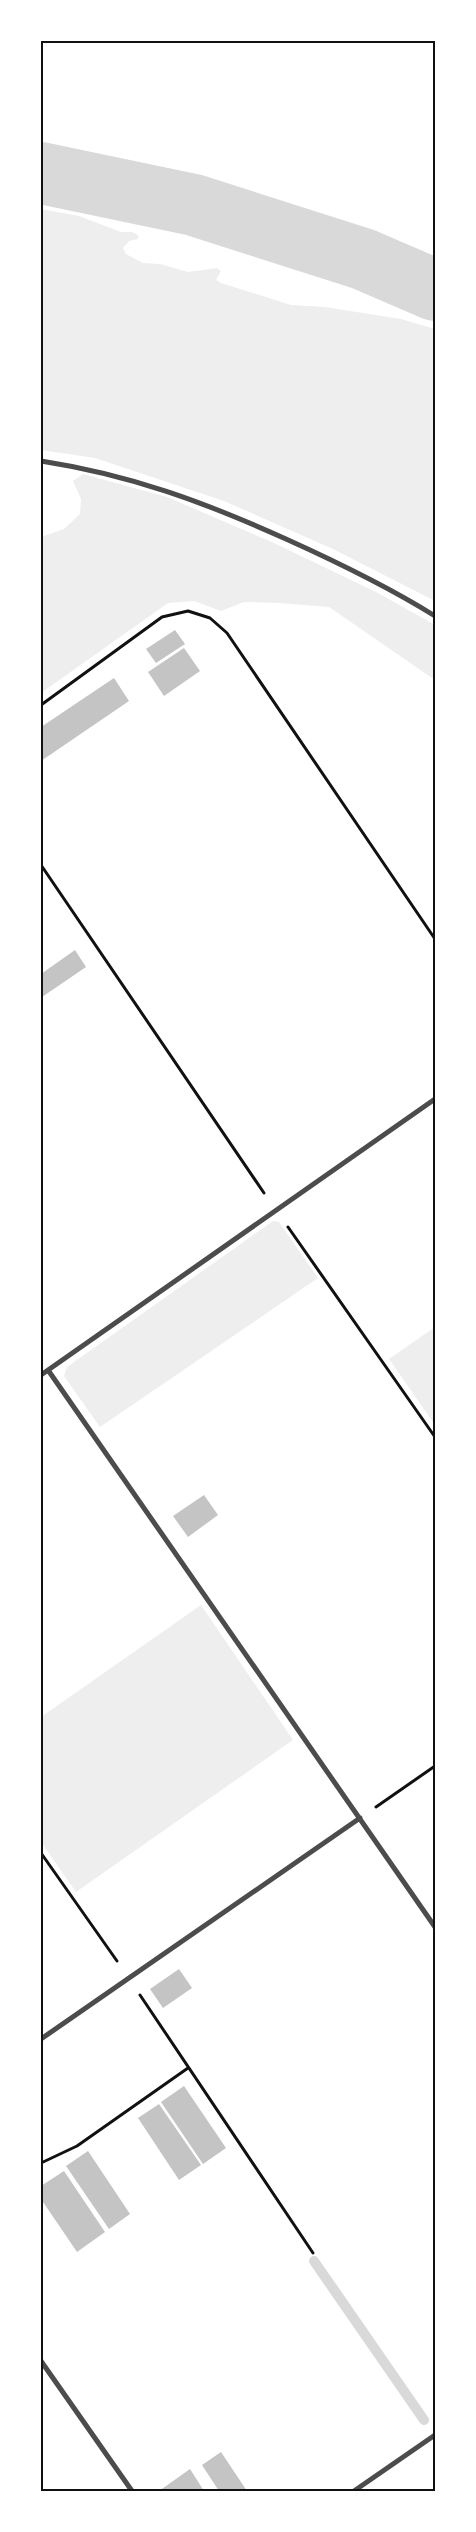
<svg xmlns="http://www.w3.org/2000/svg" width="476" height="2532" viewBox="0 0 476 2532" font-family="Helvetica,sans-serif">
  <rect width="100%" height="100%" fill="#fff"/>
  <path fill="#eee" d="M41 209 79 216 121 232H132L138 235V239L129 241 123 248 126 254 143 263 160 264 188 272 217 268 221 271 216 280 221 283 291 305 325 307 401 319 435 329V601L333 549 224 501 95 458 41 450Z
    M83 474 167 497 274 543 378 593 435 625V680L329 607 279 603 244 602 221 611 194 601 168 603 41 693V537L64 529 80 514 81 499 73 481Z
    M273 1221 279 1222 318 1278 100 1427 64 1376 67 1367Z
    M435 1327V1425L389 1359Z
    M201 1605 293 1740 76 1892 41 1842V1717Z"/>
  <g fill="none" stroke-linecap="round" stroke-linejoin="round">
    <path stroke="#d9d9d9" stroke-width="10" d="M314 2261 424 2420"/>
    <path stroke="#d9d9d9" stroke-width="62" d="M41 173 194 205 363 259 435 290"/>
  </g>
  <path fill="#c4c4c4" d="M175 630 185 644 156 663 146 649Z
    M184 648 200 671 164 696 148 672Z
    M114 678 129 701 41 761V727Z
    M75 950 86 967 42 997 41 974Z
    M204 1495 218 1515 188 1537 173 1516Z
    M179 1969 192 1988 163 2008 150 1989Z
    M184 2086 226 2148 203 2164 161 2102Z
    M159 2104 201 2165 179 2180 138 2118Z
    M88 2151 130 2214 109 2229 66 2166Z
    M64 2171 105 2232 77 2252 41 2199V2186Z
    M221 2452 247 2491H219L202 2465Z
    M190 2469 204 2491H159Z"/>
  <g fill="none" stroke-linecap="round" stroke-linejoin="round">
    <path stroke="#111" stroke-width="3" d="M41 705 162 617 188 611 210 618 227 633 435 939
      M41 865 264 1193
      M288 1227 435 1437
      M376 1807 435 1766
      M41 1853 117 1961
      M140 1995 313 2253
      M41 2163 77 2146 188 2068"/>
    <path stroke="#4c4c4c" stroke-width="5" d="M41 461C131 475 204 502 286 539 337 562 387 586 435 616
      M48 1370 435 1927
      M41 1375 435 1099
      M41 2039 360 1818
      M41 2361 132 2491
      M354 2491 435 2435"/>
  </g>
  <rect width="476" height="2532" fill="none" stroke="#ffffff" stroke-width="85"/>
  <rect x="42" y="42" width="392" height="2448" fill="none" stroke="#111" stroke-width="2"/>
</svg>
